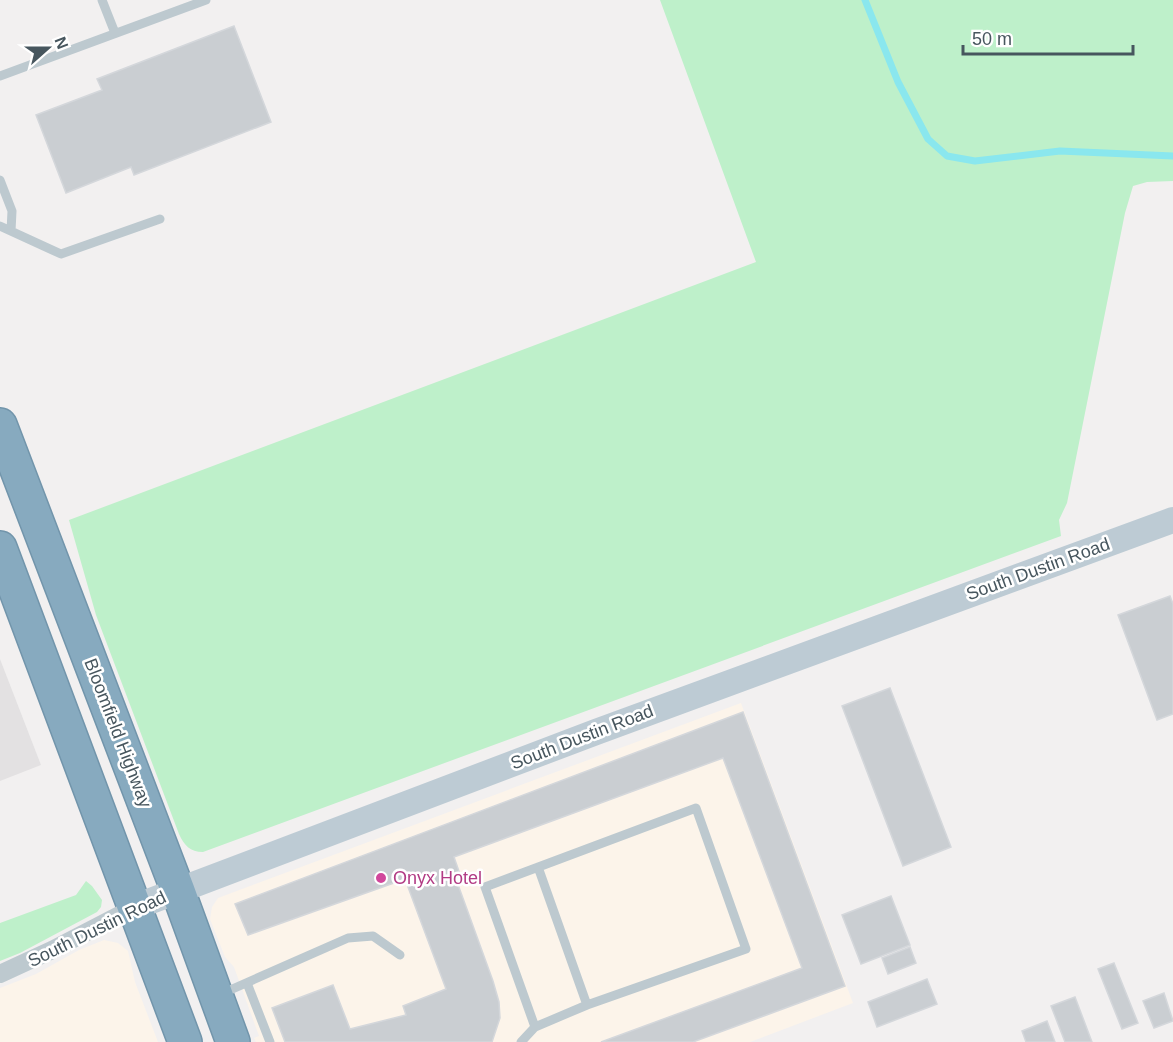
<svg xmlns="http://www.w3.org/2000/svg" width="1173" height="1042" viewBox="0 0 1173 1042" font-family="Arial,sans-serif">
  <rect width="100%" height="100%" fill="#f2f0f0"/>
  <path fill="#fcf4ea" d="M741 703 853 1003 750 1042H256L254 1038 259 1036 234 967 225 957 210 919 212 907 218 898Z
    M104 940 118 943 128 951 135 982 158 1042H0V988L36 974 79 950Z"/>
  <path fill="#e3e1e2" d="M0 659 41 765 0 781Z"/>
  <path fill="#bef0ca" d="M660 0H1173V181L1147 182 1133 186 1125 213 1067 503 1059 520 1061 536 203 852C190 852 184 845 179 834L96 615 69 520 756 262Z
    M86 881 92 886 102 900 101 907 97 912 20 953 0 961V923L76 895Z"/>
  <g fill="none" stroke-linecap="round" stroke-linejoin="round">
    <path stroke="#8ae7ee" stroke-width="7" d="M865 0 898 82 928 139 947 156 975 161 1060 151 1173 156"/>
  </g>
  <path fill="#caced2" stroke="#d4d7db" stroke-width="1.5" d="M234 26 271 122 134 175 131 167 66 193 36 115 102 90 97 79Z
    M1170 596 1173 604V714L1157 720 1118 615Z
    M890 688 951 847 903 866 842 706Z
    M743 712 845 986 693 1042H601L802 968 723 758 454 857 461 877 456 879 493 981 499 1002 500 1018 492 1042H285L272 1008 333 985 350 1029 406 1015 403 1006 446 989 405 879 248 935 235 904Z
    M891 896 910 945 861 964 842 915Z
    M910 947 916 963 888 974 882 958Z
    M1114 963 1138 1023 1122 1029 1098 969Z
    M927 979 937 1004 877 1027 868 1002Z
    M1164 993 1173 1021 1154 1028 1143 1001Z
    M1075 997 1092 1042H1065L1051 1006Z
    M1047 1021 1055 1042H1026L1022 1031Z"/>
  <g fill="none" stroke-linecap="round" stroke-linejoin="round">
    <g stroke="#7295ab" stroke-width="36">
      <path id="highway" d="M0 425 178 891 233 1042
        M0 548 185 1042"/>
    </g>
    <path stroke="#bdc9cf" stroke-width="9" d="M102 0 115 33
      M0 76 206 0
      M0 180 12 211 11 231
      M0 226 61 254 160 219
      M538 867 587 1005
      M247 983 270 1042
      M221 994 348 938 373 936 400 955
      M521 1042 535 1027 485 887 696 808 746 949 587 1005 535 1027"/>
    <path stroke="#bdc9cf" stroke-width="18" d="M0 974 52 950 135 907"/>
    <path stroke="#bdcbd4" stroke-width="26" d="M135 907 596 732 1173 520"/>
    <use href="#highway" stroke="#87aabf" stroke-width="33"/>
  </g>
  <circle fill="#d1479c" stroke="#fff" stroke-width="2" cx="381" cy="878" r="6"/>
  <g text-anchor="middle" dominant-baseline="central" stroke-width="5" stroke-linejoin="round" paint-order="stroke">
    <g font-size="18" fill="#47565e" stroke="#fff">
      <text transform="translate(1038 569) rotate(-20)">South Dustin Road</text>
      <text transform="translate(118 733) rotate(69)">Bloomfield Highway</text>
      <text transform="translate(582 737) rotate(-21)">South Dustin Road</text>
      <text transform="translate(97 929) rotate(-26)">South Dustin Road</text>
    </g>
    <g font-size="18" fill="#b23c85" stroke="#fff" text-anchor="start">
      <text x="393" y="878">Onyx Hotel</text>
    </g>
  </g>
  <g transform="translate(48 48) rotate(69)" stroke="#ffffff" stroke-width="4.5" paint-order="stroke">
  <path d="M0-4.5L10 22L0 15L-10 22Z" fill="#47565e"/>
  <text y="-9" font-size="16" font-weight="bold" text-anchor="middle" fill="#47565e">N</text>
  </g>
  <path d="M963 45v9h170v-9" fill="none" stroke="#47565e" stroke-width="3"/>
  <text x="972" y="45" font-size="18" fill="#47565e" stroke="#ffffff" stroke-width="4.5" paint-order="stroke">50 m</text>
</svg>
